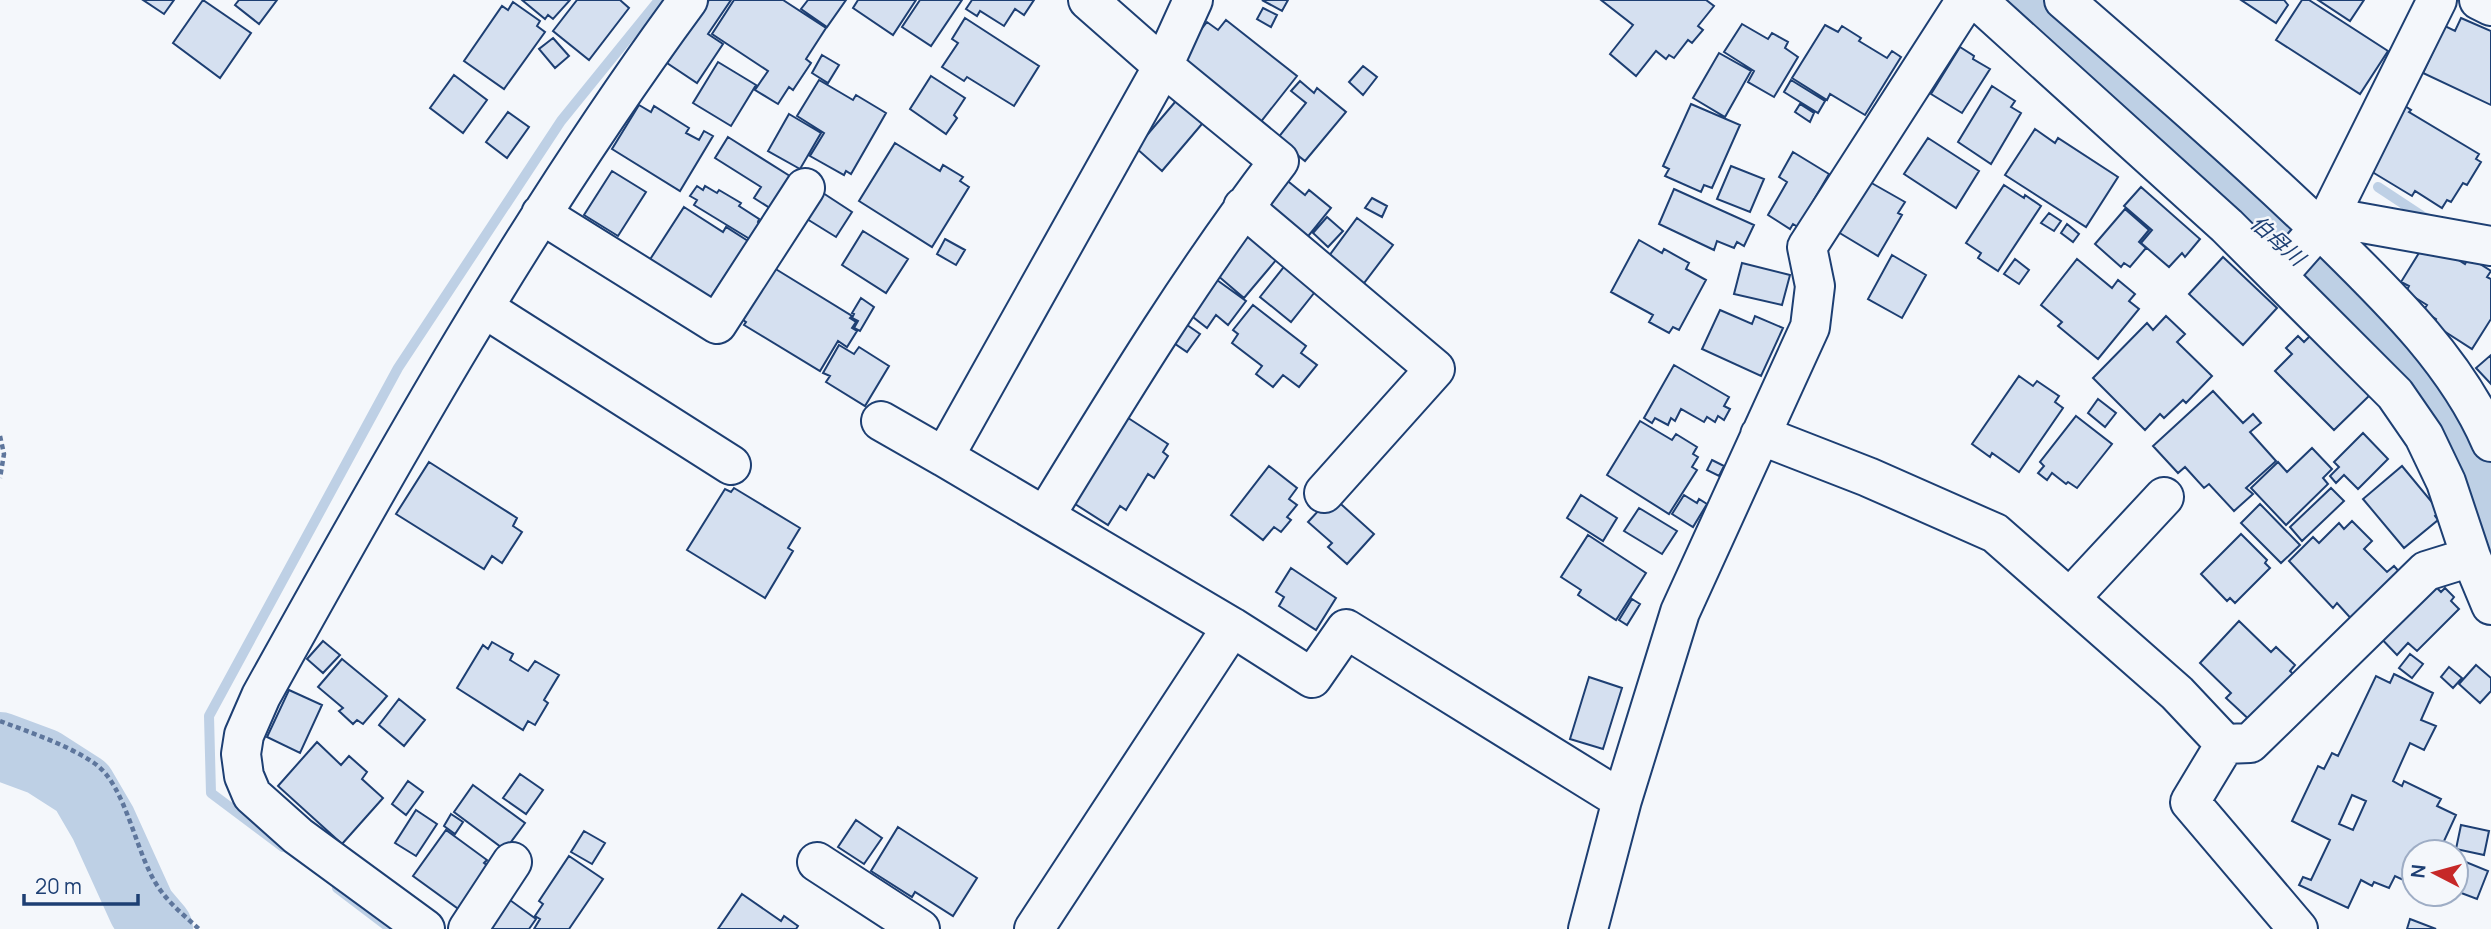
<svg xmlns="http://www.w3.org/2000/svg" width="2491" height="929" viewBox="0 0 2491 929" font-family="Manrope,'Noto Sans JP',sans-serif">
  <rect width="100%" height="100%" fill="#f4f7fb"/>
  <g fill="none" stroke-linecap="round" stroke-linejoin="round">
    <path stroke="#bed0e5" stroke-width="10" d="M2378 187 2422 216 2429 219
      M283 847 211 793 209 716 398 368 561 121 659 0
      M337 888 391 929"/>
    <path stroke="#bed0e5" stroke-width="68" d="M2007 0 2275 235 2363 315 2422 381 2455 430 2491 524
      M0 746 43 762 82 787 103 823 142 909 159 929"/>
  </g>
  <path fill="#d5e0f0" stroke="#1d3f73" stroke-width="2" fill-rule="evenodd" d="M143 0H174L164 14Z
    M203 0 251 33 220 78 173 43Z
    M239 0H277L259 24 235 5Z
    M522 0H570L553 19 548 15 545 19Z
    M577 0H620L629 8 589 60 553 31Z
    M709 0H731L708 34 723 44 697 83 667 63Z
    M734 0H783L826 28 806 59 811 63 793 90 789 87 778 104 755 90 768 71 712 34Z
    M808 0H846L827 27 801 9Z
    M858 0H916L893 35 853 8Z
    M920 0H962L931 46 902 27Z
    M972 0H1034L1024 15 1015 9 1004 26 980 11 977 16 966 9Z
    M1262 0H1288L1282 11Z
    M1601 0H1706L1714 6 1698 26 1703 30 1692 43 1688 40 1674 58 1669 55 1666 59 1656 51 1636 76 1610 54 1633 25Z
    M2241 0H2284L2288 5 2276 23Z
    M2302 0H2309L2388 51 2360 94 2276 40Z
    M2318 0H2364L2350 21Z
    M513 2 540 21 537 26 545 32 504 89 464 61 502 6 508 10Z
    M1263 8 1277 15 1271 27 1257 19Z
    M965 18 1039 66 1014 106 967 77 964 81 942 67 958 43 952 39Z
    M2461 18 2491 31V105L2423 73 2445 26 2455 31Z
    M1226 20 1297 76 1256 128 1177 60 1207 22 1218 30Z
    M1742 24 1768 39 1772 33 1788 42 1785 48 1798 57 1774 97 1748 82 1754 71 1724 52Z
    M1825 25 1838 32 1842 26 1861 38 1859 41 1887 58 1892 51 1901 57 1865 115 1830 94 1827 100 1792 78Z
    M553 38 569 56 555 68 539 49Z
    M1960 47 1974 56 1973 59 1990 69 1962 113 1931 94Z
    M1719 53 1751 71 1725 117 1693 98Z
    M822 55 839 65 828 83 812 73Z
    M718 62 756 85 731 126 693 103Z
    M1363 66 1377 77 1363 95 1349 82Z
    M454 75 487 100 463 133 430 108Z
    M931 76 965 98 954 115 957 118 946 134 910 109Z
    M819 80 853 100 856 95 886 113 851 174 846 171 844 175 810 156 824 133 797 116Z
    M1791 80 1825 101 1818 113 1784 92Z
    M1300 81 1314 93 1317 88 1346 112 1305 161 1277 139 1306 103 1291 91Z
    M1992 86 2015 101 2011 107 2021 113 1991 164 1958 142Z
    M1181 95 1207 118 1162 171 1136 148Z
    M1691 104 1740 125 1712 188 1704 185 1701 192 1665 176 1669 169 1663 166Z
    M1800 104 1814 113 1810 122 1795 112Z
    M2402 104 2411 110 2409 112 2479 154 2476 159 2481 162 2467 185 2463 183 2451 202 2447 200 2442 208 2415 191 2412 196 2364 167Z
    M639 105 651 112 654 106 689 128 686 133 699 140 704 131 713 136 680 191 612 149Z
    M508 112 529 127 507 158 486 142Z
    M789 114 821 133 800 169 768 151Z
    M2035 129 2055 143 2058 138 2118 177 2086 227 2005 175Z
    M728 137 793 178 773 210 754 198 761 187 715 158Z
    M1928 138 1979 171 1956 208 1904 174Z
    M895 143 940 171 943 165 963 177 960 181 969 187 932 247 859 201Z
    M1793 152 1829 174 1798 227 1793 224 1790 229 1768 215 1787 182 1779 177Z
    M1731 166 1764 179 1750 212 1717 199Z
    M612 171 646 192 618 236 584 215Z
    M1284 178 1305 195 1309 190 1331 208 1301 245 1258 210Z
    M1868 181 1905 202 1898 213 1902 215 1878 256 1838 232Z
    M2004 185 2024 198 2025 195 2041 206 1998 271 1978 258 1981 253 1966 243Z
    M697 186 703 190 705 186 717 193 719 190 741 203 739 206 759 219 758 222 763 225 753 241 694 205 697 200 690 196Z
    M2141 187 2200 239 2185 257 2182 253 2169 267 2141 243 2152 230 2124 206Z
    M1674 189 1754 225 1744 246 1737 242 1734 248 1717 241 1714 250 1659 224Z
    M823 193 852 212 836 237 807 219Z
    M1372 198 1387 206 1382 217 1365 208Z
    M684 207 723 232 726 227 748 241 709 300 649 261Z
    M2125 209 2149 230 2139 242 2146 248 2130 267 2124 263 2121 267 2095 244Z
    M2049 213 2061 221 2054 231 2041 223Z
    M1327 217 1343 231 1328 247 1313 233Z
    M1357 218 1393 245 1358 291 1323 264Z
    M2067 224 2079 234 2073 242 2061 233Z
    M1245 228 1282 253 1244 298 1210 269Z
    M863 231 908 259 886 293 842 265Z
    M945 239 965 250 956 265 937 254Z
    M1639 240 1662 253 1664 249 1689 263 1686 269 1706 280 1679 330 1673 327 1669 333 1649 322 1653 315 1611 292Z
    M2427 240 2465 264 2469 257 2491 271 2487 277 2491 279V319L2472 349 2433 324 2436 319 2423 311 2427 305 2406 292 2409 286 2401 282Z
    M1892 255 1926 275 1902 318 1868 299Z
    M2223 257 2277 308 2243 345 2189 294Z
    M1291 258 1322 283 1291 322 1260 297Z
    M2015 259 2029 270 2019 284 2004 274Z
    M2077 259 2112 288 2118 280 2135 294 2129 301 2139 309 2098 359 2058 326 2062 322 2041 305Z
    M1742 263 1790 275 1782 305 1734 294Z
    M774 268 852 316 850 318 856 322 852 328 857 331 847 347 838 341 820 371 744 325 746 322 743 320Z
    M1210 275 1246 301 1228 325 1216 315 1207 328 1184 310Z
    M861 298 874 307 860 331 854 328 858 321 852 318 854 314 852 313Z
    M1253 305 1306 346 1301 353 1317 365 1299 387 1283 375 1273 387 1256 374 1262 366 1232 343 1238 334 1233 330Z
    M1720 310 1752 324 1755 316 1783 328 1761 376 1702 349Z
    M2166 316 2185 334 2177 342 2212 376 2186 403 2183 400 2164 418 2160 414 2145 430 2093 378 2147 323 2153 330Z
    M1180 320 1200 334 1187 352 1168 339Z
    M2312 334 2371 394 2334 430 2275 371 2292 354 2286 348 2298 336 2304 342Z
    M839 345 854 354 859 347 889 366 865 406 826 382 830 376 823 373Z
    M2491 355V384L2476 368Z
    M1674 365 1729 397 1724 406 1730 409 1724 420 1718 416 1715 422 1707 417 1704 422 1681 409 1675 421 1671 418 1668 425 1655 418 1652 423 1644 418Z
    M2019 376 2033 386 2037 381 2059 396 2055 402 2063 408 2019 472 1992 453 1990 457 1972 444Z
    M2213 391 2243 423 2253 414 2261 423 2250 432 2276 461 2246 488 2253 494 2234 511 2209 484 2204 488 2185 467 2178 473 2153 446Z
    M2098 399 2116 413 2105 427 2088 413Z
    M1119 412 1168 444 1163 452 1168 456 1154 478 1148 474 1126 510 1120 506 1108 525 1064 497Z
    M2076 416 2112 444 2077 488 2068 482 2066 484 2052 473 2047 480 2038 473 2044 466 2040 462Z
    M1640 421 1672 440 1676 434 1697 447 1693 454 1698 457 1692 467 1697 470 1669 514 1607 475Z
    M2363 433 2388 459 2358 489 2344 475 2336 483 2330 476 2339 467 2334 462Z
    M2312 448 2332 469 2323 478 2328 484 2286 525 2251 488 2278 462 2287 472Z
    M1712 460 1724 466 1719 476 1707 470Z
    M429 462 517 518 513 526 522 532 502 563 492 556 484 569 396 514Z
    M1269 466 1297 488 1289 499 1297 505 1287 517 1291 520 1281 532 1274 527 1263 540 1231 515Z
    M2402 466 2440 512 2435 516 2438 520 2404 548 2363 499Z
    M734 488 800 528 788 548 793 551 765 598 687 550 725 489 731 492Z
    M2331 488 2344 501 2302 541 2290 527Z
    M1581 495 1617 518 1603 541 1567 518Z
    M1684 495 1697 503 1699 499 1707 504 1693 527 1672 514Z
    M1332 496 1374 534 1347 564 1328 547 1332 543 1308 522Z
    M2260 504 2300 545 2281 563 2241 523Z
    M1639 508 1677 531 1662 554 1624 531Z
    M2352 521 2372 541 2364 549 2387 572 2394 566 2403 576 2355 623 2337 603 2333 608 2289 561 2313 537 2319 543 2339 523 2344 529Z
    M2241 534 2267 560 2265 563 2270 568 2235 603 2230 598 2227 601 2201 574Z
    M1588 535 1646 573 1616 620 1578 595 1581 590 1561 577Z
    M1291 568 1336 598 1316 630 1279 606 1284 597 1276 592Z
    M2428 579 2441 592 2445 588 2454 597 2451 601 2459 609 2417 651 2408 643 2397 655 2375 632Z
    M1632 599 1640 604 1627 625 1619 620Z
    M2239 621 2271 652 2276 647 2295 665 2290 671 2297 678 2254 724 2226 698 2231 693 2200 663Z
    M323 641 340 655 323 673 307 659Z
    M492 642 513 654 510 660 528 671 535 661 559 675 544 700 548 703 535 725 528 721 523 730 457 688 483 645 488 649Z
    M2410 654 2423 664 2412 678 2399 668Z
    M342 659 387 696 363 724 357 720 353 724 339 711 343 708 318 687Z
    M2476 665 2491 678V691L2480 703 2459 684Z
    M2449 667 2462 678 2453 688 2441 677Z
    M2394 674 2433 693 2421 720 2436 726 2424 750 2410 743 2393 781 2402 786 2404 781 2441 799 2437 806 2456 815 2439 852H2414V885L2395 876 2389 888 2374 882 2372 886 2361 880 2348 908 2299 885 2303 877 2311 880 2330 840 2292 821 2318 766 2324 769 2332 753 2338 756 2376 676 2390 683ZM2352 795 2366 801 2353 830 2339 824Z
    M1589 677 1622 688 1603 749 1570 739Z
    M289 690 322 705 300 753 267 737Z
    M399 699 425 720 404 746 379 725Z
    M317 742 341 765 349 756 367 772 362 779 383 798 342 844 278 786Z
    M520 774 543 790 526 814 503 798Z
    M408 781 423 792 406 815 392 804Z
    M473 785 525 823 505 850 454 812Z
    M416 810 437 824 416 856 395 843Z
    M451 814 463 822 455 834 444 826Z
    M856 820 882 838 864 864 838 847Z
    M2461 825 2489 831 2484 855 2456 849Z
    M898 827 977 878 953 916 915 892 912 897 871 871Z
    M446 830 487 860 484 863 494 871 464 913 413 876Z
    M584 831 605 843 592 864 571 852Z
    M569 856 603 879 569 929H534L540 919 535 916 543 904 539 901Z
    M2456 858 2488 871 2477 899 2456 891Z
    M742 894 781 921 784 916 798 926 796 929H718Z
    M503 895 536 919 529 929H478Z
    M2410 919 2436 929H2407Z"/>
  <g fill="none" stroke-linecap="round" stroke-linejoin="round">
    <g stroke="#1d3f73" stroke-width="42">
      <path id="minor" d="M1088 0 1163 66 944 457 1232 627 1312 678 1346 629 1622 800
        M1977 0 2227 226 2395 394 2424 436 2446 482 2471 557 2491 605
        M2064 0C2154 78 2244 156 2330 239 2391 299 2457 363 2491 442
        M1243 207 1435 369 1324 493
        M541 214 717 324 805 188
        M2329 217 2491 246
        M2278 275 2329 217 2437 0
        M484 308 731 465
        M881 421 944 457
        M1760 435 1868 477 1995 533 2177 693 2225 744 2190 802 2298 929
        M1045 516C1119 395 1193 273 1279 161L1163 66 1193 0
        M2070 598 2164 497
        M2225 744 2250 743 2426 571 2471 557
        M817 862 920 929
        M425 929 298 836 252 795 244 776 241 754 244 735 261 696C393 458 526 220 688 0
        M468 929 512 862
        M1034 929 1232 627
        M1588 929 1622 800 1680 612 1810 327 1815 286 1807 247 1966 0"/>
    </g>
    <g stroke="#1d3f73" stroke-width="42">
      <path id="major" d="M2479 0 2491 6"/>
    </g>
    <path stroke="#5e769c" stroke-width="4.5" stroke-dasharray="5 3.5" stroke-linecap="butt" d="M0 436 4 454 0 478
      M0 721C31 733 66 744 94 763 128 786 135 857 161 891 171 905 186 917 199 929"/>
    <use href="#minor" stroke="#f4f7fb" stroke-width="38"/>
    <use href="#major" stroke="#f4f7fb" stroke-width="38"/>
  </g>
  <g text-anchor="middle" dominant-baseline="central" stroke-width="5" stroke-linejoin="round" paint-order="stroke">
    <g font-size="21" font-style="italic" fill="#1d3f73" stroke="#f4f7fb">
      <text transform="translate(2278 240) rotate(41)">伯母川</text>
    </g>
  </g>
  <g transform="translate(2435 873) rotate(276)"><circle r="33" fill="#f4f7fb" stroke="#9eadc5" stroke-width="2"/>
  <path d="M0-5L12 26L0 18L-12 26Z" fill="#c62828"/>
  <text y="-10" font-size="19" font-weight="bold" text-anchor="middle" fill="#1d3f73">N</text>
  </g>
  <path d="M24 894v10h114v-10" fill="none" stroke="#1d3f73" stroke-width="3.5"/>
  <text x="35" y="894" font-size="21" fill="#1d3f73" stroke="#f4f7fb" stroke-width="5" paint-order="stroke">20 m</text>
</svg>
